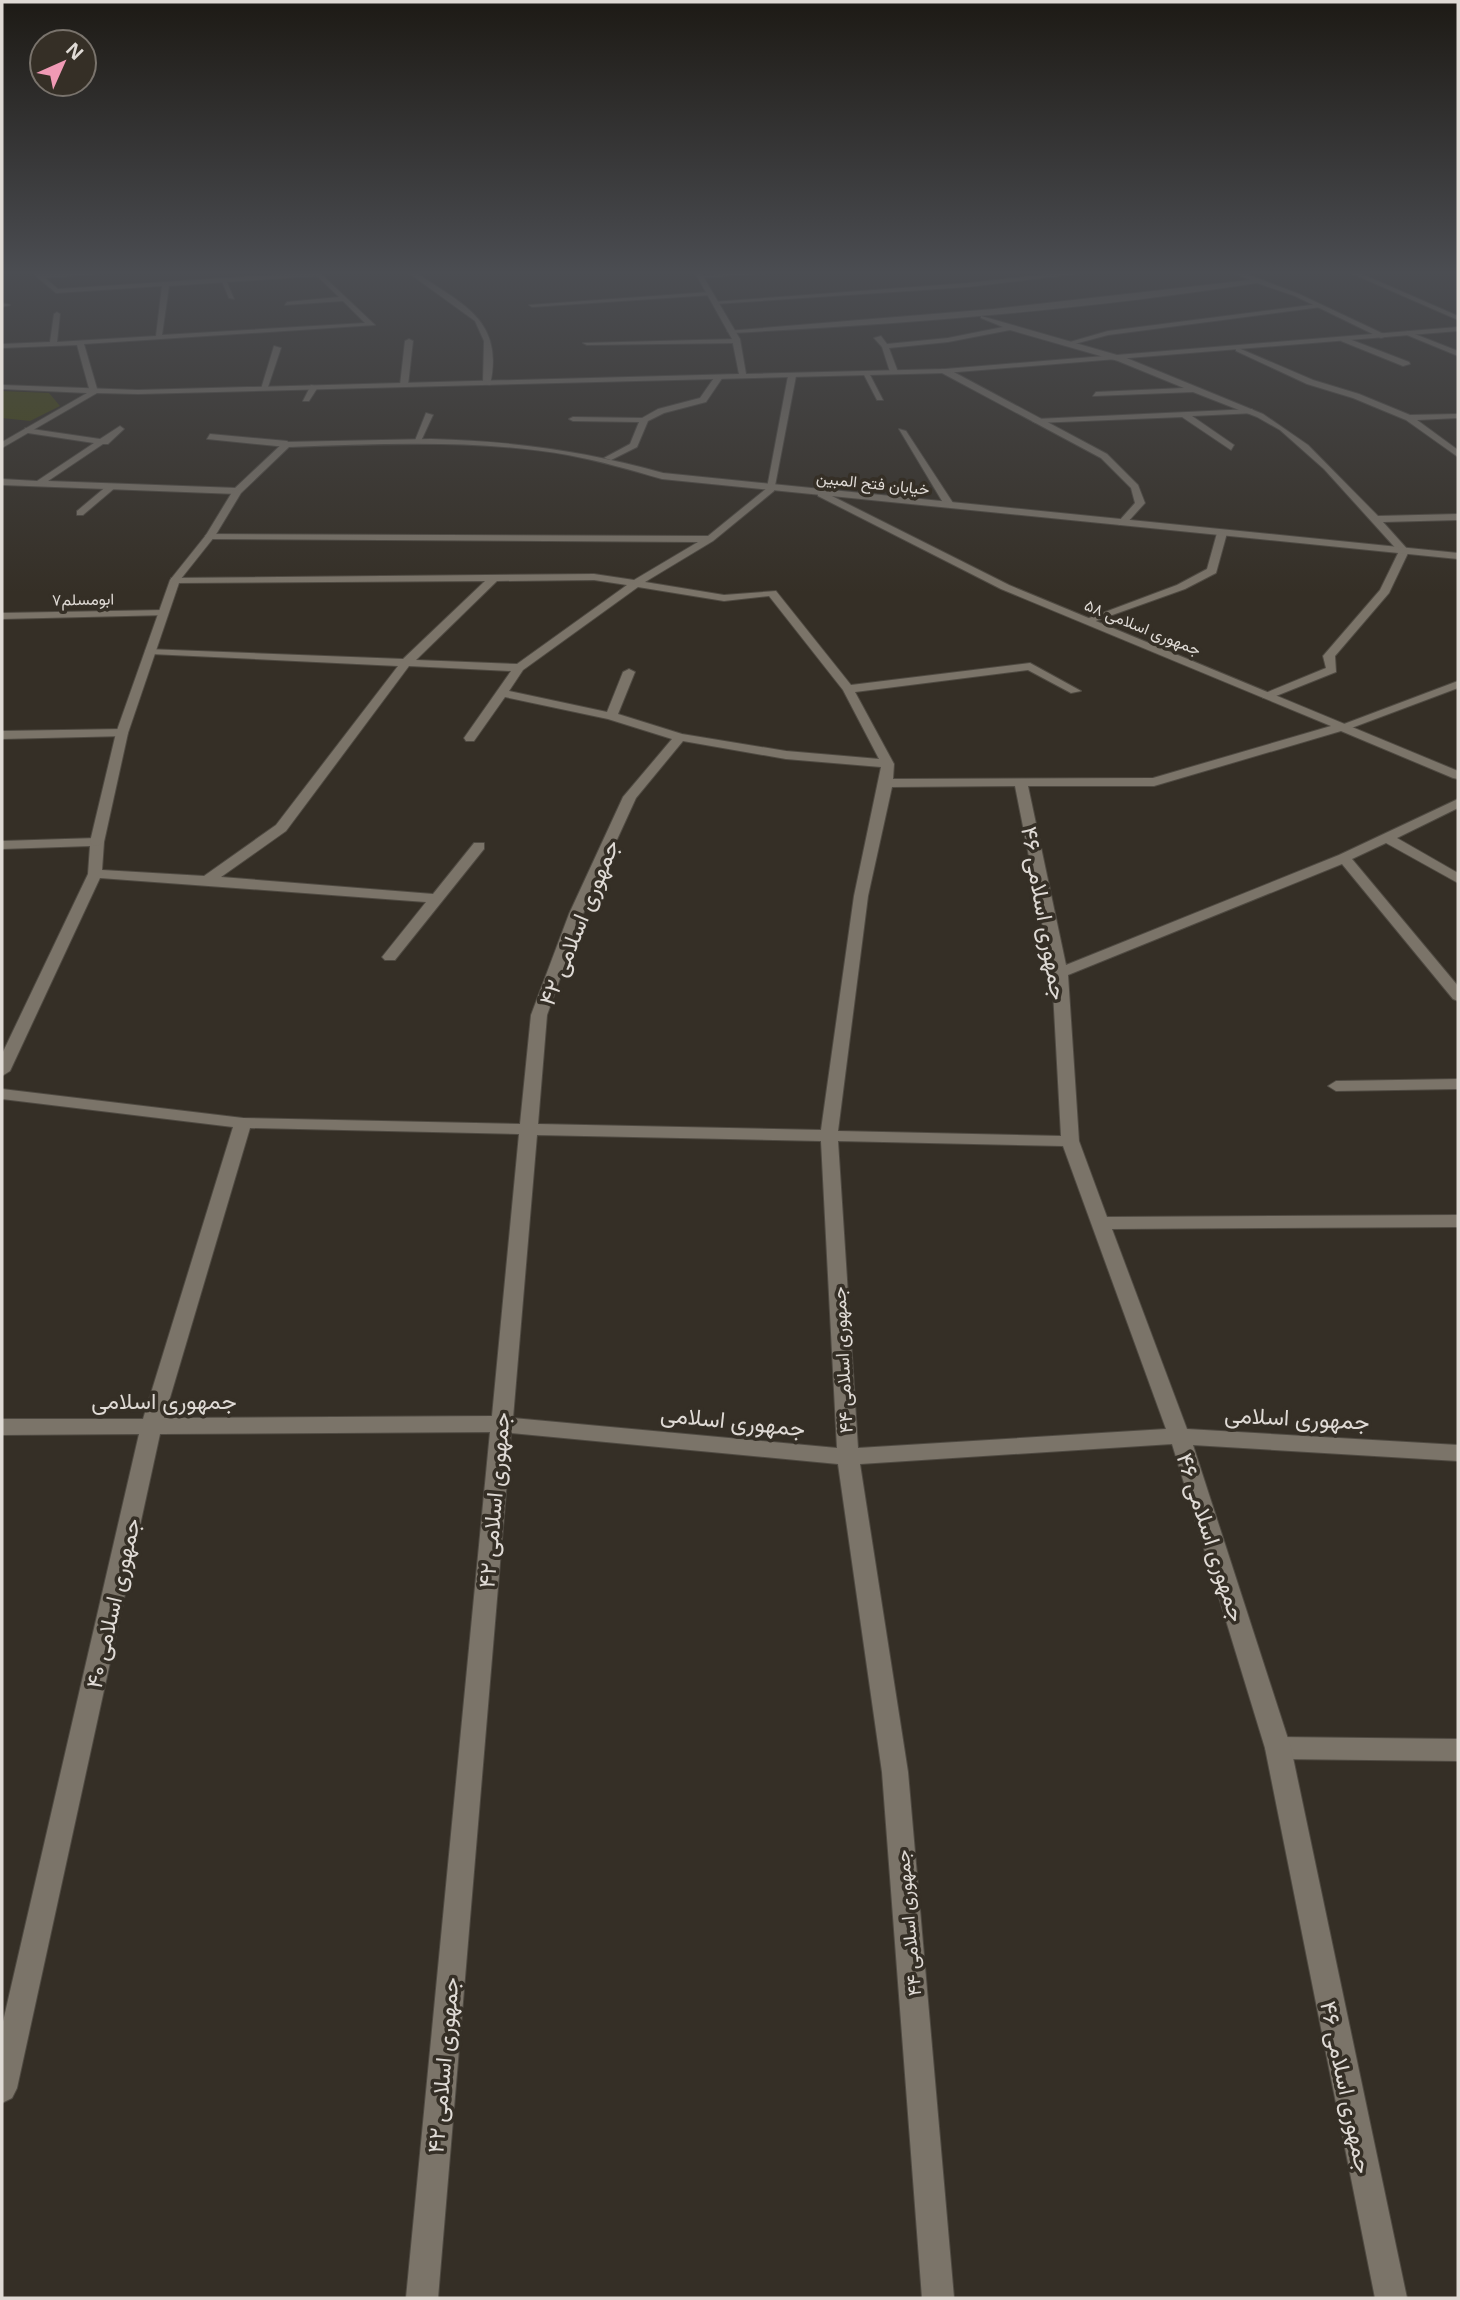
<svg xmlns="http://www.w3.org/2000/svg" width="1460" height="2300" viewBox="0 0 1460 2300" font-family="'Open Sans',Vazirmatn,sans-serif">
  <rect width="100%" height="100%" fill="#352f26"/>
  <path fill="#464811" d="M2 391 49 393 60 406 30 421 2 418Z"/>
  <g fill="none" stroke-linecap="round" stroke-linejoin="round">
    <g stroke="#4f4a42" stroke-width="2">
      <path id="lane" d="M221 279 226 280 234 299 229 298Z
        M710 292 712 295 532 307 529 305Z
        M1319 304 1321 307 1108 335 1067 346 1063 344 1108 331Z
        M1344 337 1409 362 1410 364 1403 366 1341 341Z
        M409 339 413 341 408 385 404 387 400 385 405 341Z
        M736 339 739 343 587 345 583 343Z
        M862 371H868L883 400H877Z
        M311 385 318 387 309 401H303Z
        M1252 409 1255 413 1192 416 1234 445 1231 450 1182 417 1036 423 1032 421 1036 419Z
        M108 485 116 487 83 515H77V511Z
        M1222 530 1227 533 1216 573 1185 589 1090 623 1081 621 1177 585 1207 569 1217 533Z
        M1400 549 1409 551 1389 593 1335 656 1336 672 1271 698H1263V694L1326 668 1323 656 1380 590Z
        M1458 681V688L1346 730 1336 727Z
        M1278 1737 1458 1739V1761L1278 1759 1269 1756 1265 1748 1269 1740Z"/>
    </g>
    <g stroke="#4f4a42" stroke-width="2">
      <path id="street" d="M30 271 40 274 132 271 45 278 58 289 319 272 375 325 84 344 98 392 94 394 90 392 77 345 2 348V344L50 342 54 314 57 312 60 314 57 342 156 336 162 286 56 293ZM317 276 339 297 287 302 285 305 343 301 365 323 162 335 169 286Z
        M406 271H414C460 304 505 318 490 385L483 383 484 341 475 321Z
        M762 271H795L698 278 701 276Z
        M1076 271H1100L968 287 715 304 712 302 968 283Z
        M1229 271H1239L1299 294 1388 336 1381 338 1295 296 1257 283C1084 310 906 324 731 333L727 331 994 309 1250 280Z
        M1346 271H1355L1458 316V320Z
        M2 303 10 305 2 307Z
        M981 316 1124 357 1263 414 1308 445 1378 516 1458 514V520L1383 522 1409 551 1400 553 1324 469 1280 430 1257 417 1193 392 1093 396 1096 392 1184 388 1118 361 1010 330 948 342 889 348 898 372 894 374 890 372 882 347 874 338 881 336 887 344 948 338 1003 327 981 318Z
        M1407 331 1458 351V356L1407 335Z
        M274 346 281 348 268 387 261 389Z
        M1236 347 1313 380 1359 394 1410 415 1458 414V418L1417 420 1458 450V457L1406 420 1353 398 1307 384 1236 351Z
        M942 369H948L1107 454 1138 485 1145 503 1125 525H1119V521L1135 503 1131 488 1101 458 942 373Z
        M792 374 796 376 774 491 713 541 645 582 724 595 776 591 851 685 1030 663 1081 691 1071 693 1028 670 855 692 894 764 893 779 1153 778 1331 726 1001 589 818 496V492H824L1009 585 1458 771V779L1453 778 1341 731 1154 786H1028L1066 965 1339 855 1458 799V808L1397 838 1458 873V883L1386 843 1352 859 1458 986V1001L1453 999 1342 864 1068 975 1079 1141 1107 1217 1458 1215V1227L1112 1229 1187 1429 1458 1445V1461L1193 1445 1291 1748 1407 2298H1375L1265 1748 1172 1444 860 1464 908 1772 954 2298H922L882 1772 838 1464 511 1433 438 2298H406L490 1432 160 1434 17 2088 12 2098 2 2103V2026L139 1434 2 1435V1419H143L233 1127 2 1099V1089L243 1118 520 1124 531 1015 569 914 623 797 672 739 608 719 505 697 474 741H466L464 738 511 671 409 666 286 831 221 877 433 894 474 843H484V849L395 960H385L382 957 426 902 100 878 10 1071 2 1076V1054L88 874 90 846 2 849V841L97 838 104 842 102 870 204 876 276 825 398 666 151 654 145 651 147 649 403 659 485 581 175 583 171 582V578L594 574 634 580 698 542 210 539 205 536 207 534 708 536 767 488 788 376ZM594 580 627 585 517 664 416 660 497 581ZM638 587 724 601 769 596 843 690 879 759 786 751 682 734 618 714 635 672 629 669 623 672 607 712 509 691 523 670ZM683 741 786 759 881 767 854 896 821 1130 538 1124 547 1015 583 914 636 798ZM1015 786 1052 973 1061 1136 838 1131 868 896 892 787ZM250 1128 519 1134 492 1416 164 1418ZM537 1135 821 1141 837 1448 513 1418ZM838 1141 1063 1146 1166 1429 858 1448Z
        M716 375 723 377 706 402 664 413 648 421 637 447 611 460 604 458 630 444 639 422 573 421 569 419 573 417 642 418 658 409 700 398Z
        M426 413 433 415 421 441 414 443Z
        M120 426 124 429 108 444H103L48 481 237 488 242 491 237 494 2 485V479L37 481 94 443 28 433 25 428 100 439Z
        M899 429 906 431 955 506 953 508 945 506Z
        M210 434 287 441 291 444 287 447 207 439Z
        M164 610 168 611V615L2 619V613Z
        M122 729 128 733 126 736 2 739V731Z
        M1458 1079V1089L1336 1091 1328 1086 1336 1081Z"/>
    </g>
    <g stroke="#4f4a42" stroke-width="2">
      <path id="secondary" d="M694 271H700L740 339 746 374 945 369 1458 327V331L945 373 138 394 97 393 2 448V442L87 393 2 389V385L138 390 739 374 732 339Z
        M431 439C511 441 586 451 663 473L1458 553V559L662 479C631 470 600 461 568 455 476 439 382 444 289 447L241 493 215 536 180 580 128 733 104 842 97 846 92 845 90 842 116 733 170 580 206 535 234 489 284 442Z"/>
    </g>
    <use href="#lane" fill="#7b7469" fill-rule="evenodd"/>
    <use href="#street" fill="#7b7469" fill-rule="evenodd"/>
    <use href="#secondary" fill="#7b7469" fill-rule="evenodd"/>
  </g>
  <linearGradient id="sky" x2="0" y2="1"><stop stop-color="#1d1a15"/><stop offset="0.46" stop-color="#4b4d52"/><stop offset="1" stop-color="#4b4d52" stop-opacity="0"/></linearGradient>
  <rect width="1460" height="593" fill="url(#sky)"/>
  <g text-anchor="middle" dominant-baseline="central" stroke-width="7" stroke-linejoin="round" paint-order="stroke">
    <g font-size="16" fill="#dfdad5" stroke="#352f26">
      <text transform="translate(873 483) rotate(6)">خیابان فتح المبین</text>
      <text transform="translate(83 599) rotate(-1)">ابومسلم۷</text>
      <text transform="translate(1143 627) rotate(22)">جمهوری اسلامی ۵۸</text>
    </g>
    <g font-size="19" fill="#dfdad5" stroke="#352f26">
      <text transform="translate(842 1360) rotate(-93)">جمهوری اسلامی ۴۴</text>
      <text transform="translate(908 1923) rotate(-95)">جمهوری اسلامی ۴۴</text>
    </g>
    <g font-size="23" fill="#dfdad5" stroke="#352f26">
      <text transform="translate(1045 913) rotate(80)">جمهوری اسلامی ۴۶</text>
      <text transform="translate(578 922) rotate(-68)">جمهوری اسلامی ۴۲</text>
      <text x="164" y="1400">جمهوری اسلامی</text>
      <text transform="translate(1297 1417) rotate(3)">جمهوری اسلامی</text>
      <text transform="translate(733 1420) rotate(6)">جمهوری اسلامی</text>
      <text transform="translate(493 1500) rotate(-85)">جمهوری اسلامی ۴۲</text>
      <text transform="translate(1212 1537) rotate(72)">جمهوری اسلامی ۴۶</text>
      <text transform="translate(112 1603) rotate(-77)">جمهوری اسلامی ۴۰</text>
      <text transform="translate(442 2065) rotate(-85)">جمهوری اسلامی ۴۲</text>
      <text transform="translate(1347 2087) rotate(78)">جمهوری اسلامی ۴۶</text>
    </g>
  </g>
  <rect width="1460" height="2300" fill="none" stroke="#dfdad5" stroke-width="7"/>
  <g transform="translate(63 63) rotate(45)"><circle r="33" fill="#352f26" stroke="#79736c" stroke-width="2"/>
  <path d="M0-5L12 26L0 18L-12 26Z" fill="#f09ab5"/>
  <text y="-10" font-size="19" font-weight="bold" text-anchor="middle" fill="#dfdad5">N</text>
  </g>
</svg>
